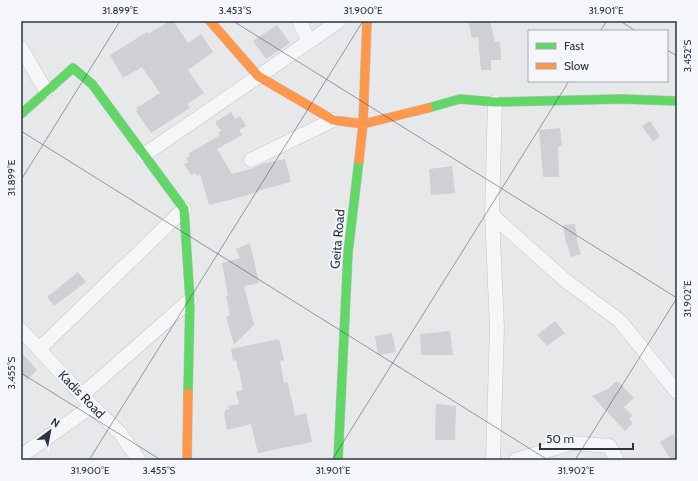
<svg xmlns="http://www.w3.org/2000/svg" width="698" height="481" viewBox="0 0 698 481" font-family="Cabin,sans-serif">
  <rect width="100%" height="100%" fill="#e6e8ea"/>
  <path fill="#ced0d3" d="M170 21H173L188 43 201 34 213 52 188 70 204 93 187 104 190 108 151 133 136 111 138 110 136 108 160 93 142 67 123 78 110 55 147 32 148 34Z
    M468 21H490L495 42H500L501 60H491V70H481L478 37 472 38Z
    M277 25 290 43 266 59 253 41Z
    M231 112 235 119 240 116 246 126 239 130 242 135 217 149 232 174 254 168 262 164 285 159 291 182 268 188 245 196 209 205 200 174 197 176 195 173 191 175 184 164 188 162 186 158 190 156 188 154 220 135 218 132 221 131 215 122Z
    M650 121 660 136 653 142 642 126Z
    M560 128 562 146 558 147 559 177H543L539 130Z
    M452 166 455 193 431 195 429 169Z
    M575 224 578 245 581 254 571 257 567 244H566L563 225Z
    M250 243 259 283 244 286 254 325 234 345 226 317 230 315 226 296 228 295 222 263 240 258 236 249Z
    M78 272 86 282 54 306 47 297Z
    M555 321 565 333 547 346 537 335Z
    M450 331 453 355H421L420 334Z
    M392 333 396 352 378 355 375 336Z
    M279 339 284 360 280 361 284 383 288 382 291 399H292L295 416 306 413 312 442 258 453 251 424 227 430 224 413 225 412V410L229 409 228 406 239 404 236 392 243 390 239 370H238L236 360 233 361 231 349Z
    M21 352 37 370 27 380 21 373Z
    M615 382H619L634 398 624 407 632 415 629 419 633 423 625 431 592 396 608 389Z
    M436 404 456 406 455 440H435Z
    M673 434 677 440V460H671L660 442Z"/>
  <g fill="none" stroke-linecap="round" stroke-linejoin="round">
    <g stroke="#c4c6c8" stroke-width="15">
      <path id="street" d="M299 21 309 41
        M21 48 46 91
        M144 155 339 21
        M251 160 333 120
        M492 215 566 281 620 321 677 392
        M21 330 92 406 120 433 139 460
        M39 349 184 209
        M82 395 190 300
        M21 456 92 406
        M493 460 497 327 492 215 495 102
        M516 460 572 443 609 446 617 460"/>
    </g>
    <g stroke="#c4c6c8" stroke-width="10">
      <path id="fast" d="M428 108 460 99 495 102 621 99 677 101
        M21 114 73 68 92 84 184 209 190 300 188 393
        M338 460 348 253 359 160"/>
    </g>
    <g stroke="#c4c6c8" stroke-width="10">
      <path id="slow" d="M210 21 258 76 333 120 363 124 428 108
        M359 160 363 124 367 21
        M187 460 188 393"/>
    </g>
    <use href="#street" stroke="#f5f6f7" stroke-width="14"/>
    <use href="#fast" stroke="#63d668" stroke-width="9"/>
    <use href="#slow" stroke="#ff974d" stroke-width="9"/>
  </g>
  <path fill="none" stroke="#2b3445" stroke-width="1" stroke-opacity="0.45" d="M233 21 677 298M620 21 636 31M600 31 607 21M667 50 677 56M21 131 548 460M21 180 120 21M21 373 161 460M89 460 363 21M332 460 569 81M575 460 677 298"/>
  <g text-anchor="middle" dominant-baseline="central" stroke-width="4" stroke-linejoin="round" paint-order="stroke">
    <g font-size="13" fill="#2b3445" stroke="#f4f6f9">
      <text transform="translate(337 239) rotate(-85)">Geita Road</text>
      <text transform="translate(82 394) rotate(46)">Kadis Road</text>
    </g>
  </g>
  <rect width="698" height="481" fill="none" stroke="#f4f6f9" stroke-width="44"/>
  <rect x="528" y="30" width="140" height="52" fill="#f4f6f9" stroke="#a4a8b1"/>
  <rect x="536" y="43" width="20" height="6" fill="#63d668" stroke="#a4a8b1"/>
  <text x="564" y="50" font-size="12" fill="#2b3445">Fast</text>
  <rect x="536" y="63" width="20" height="6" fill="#ff974d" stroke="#a4a8b1"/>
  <text x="564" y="70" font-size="12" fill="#2b3445">Slow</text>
  <g transform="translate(50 431) rotate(32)" stroke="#f4f6f9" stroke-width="3" paint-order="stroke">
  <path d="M0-3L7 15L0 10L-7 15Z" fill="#2b3445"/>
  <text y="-6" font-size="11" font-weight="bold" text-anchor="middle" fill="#2b3445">N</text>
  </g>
  <path d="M540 443v6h93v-6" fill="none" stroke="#2b3445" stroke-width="2"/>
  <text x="546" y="443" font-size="12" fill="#2b3445" stroke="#f4f6f9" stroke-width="3" paint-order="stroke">50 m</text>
  <rect x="22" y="22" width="654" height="437" fill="none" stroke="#2b3445" stroke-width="1.5"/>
  <g font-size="10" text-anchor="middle" fill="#2b3445">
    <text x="120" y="14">31.899°E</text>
    <text x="235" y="14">3.453°S</text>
    <text x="363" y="14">31.900°E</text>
    <text x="606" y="14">31.901°E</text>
    <text transform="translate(687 56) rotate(-90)" y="4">3.452°S</text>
    <text transform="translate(11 178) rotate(-90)" y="4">31.899°E</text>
    <text transform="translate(687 299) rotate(-90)" y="4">31.902°E</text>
    <text transform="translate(11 373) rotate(-90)" y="4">3.455°S</text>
    <text x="90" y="474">31.900°E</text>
    <text x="159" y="474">3.455°S</text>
    <text x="333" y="474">31.901°E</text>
    <text x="576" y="474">31.902°E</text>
  </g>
</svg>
